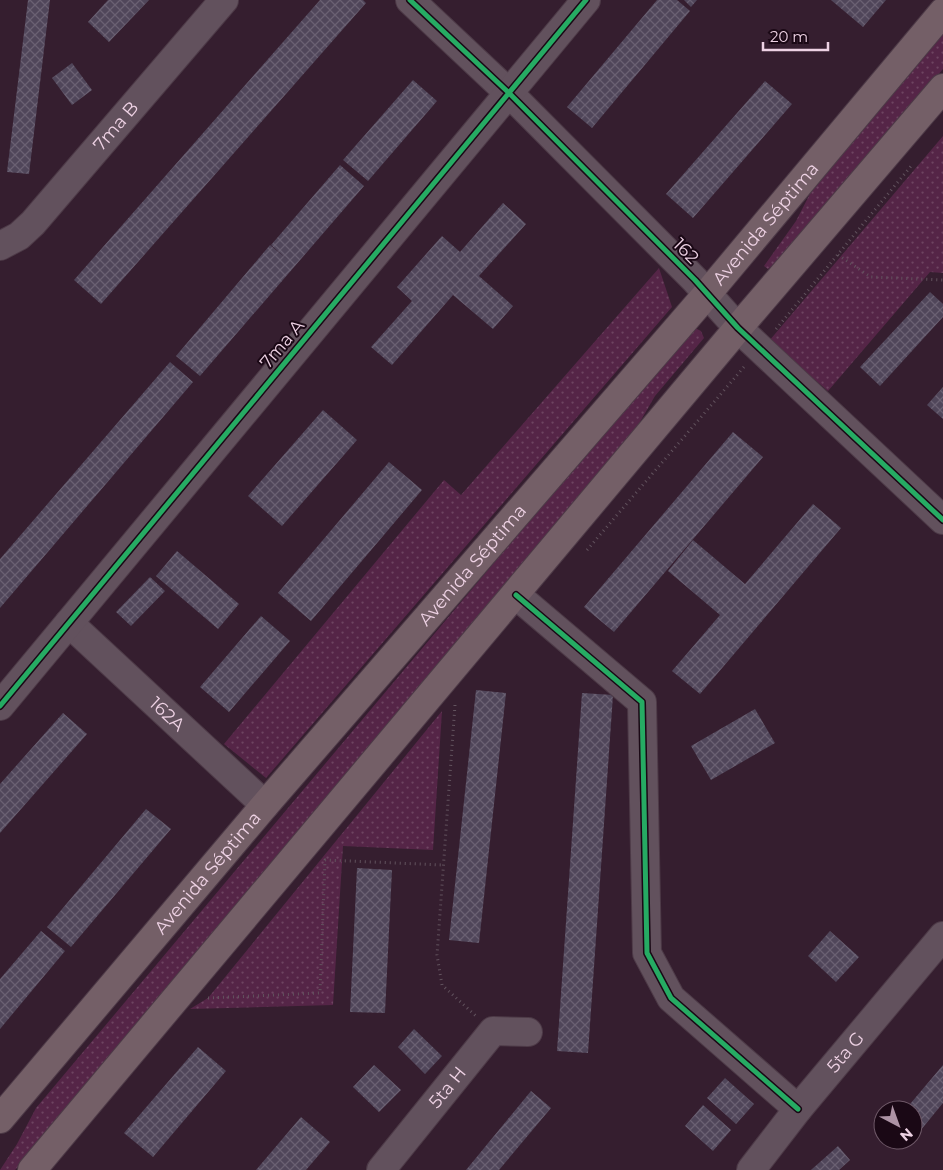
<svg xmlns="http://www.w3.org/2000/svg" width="943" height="1170" viewBox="0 0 943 1170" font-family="Montserrat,sans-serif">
  <defs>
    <pattern id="grass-dots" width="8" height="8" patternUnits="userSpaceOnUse" patternTransform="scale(1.25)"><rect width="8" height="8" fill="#552547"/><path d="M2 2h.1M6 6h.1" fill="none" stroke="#6e4461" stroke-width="1.8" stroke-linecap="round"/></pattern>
    <pattern id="building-cross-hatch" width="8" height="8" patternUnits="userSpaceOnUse" patternTransform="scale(1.25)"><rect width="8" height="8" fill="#50465a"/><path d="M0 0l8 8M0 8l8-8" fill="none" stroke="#6a6072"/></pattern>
  </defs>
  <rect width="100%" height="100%" fill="#351e2f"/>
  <path fill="url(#grass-dots)" d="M943 33V69L779 260 768 269 764 266 796 221 814 186Z
    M943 136V273L930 272 828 391 769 341Z
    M659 268 672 307 266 778 224 744 444 480 461 495Z
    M695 328 701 331 704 338 655 396 630 439 20 1165 15 1170H0L17 1144 36 1108 561 483Z
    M442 711 433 850 343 846 333 1005 190 1009 208 998Z"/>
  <path fill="url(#building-cross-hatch)" d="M28 0H50L29 174 7 172Z
    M108 0H149L109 42 88 22Z
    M320 0H363L366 3 101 304 74 280Z
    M657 0H677L690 11 592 128 567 107Z
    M684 0H697L691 7Z
    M831 0H886L863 27Z
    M72 63 92 90 72 105 52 78Z
    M413 80 437 101 368 181 343 160Z
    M765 81 792 104 693 218 666 194Z
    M340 165 364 186 200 376 176 356 270 245 288 260 271 245Z
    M503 203 526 224 479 276 513 306 493 329 453 295 392 365 371 347 412 301 397 287 442 236 460 252Z
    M930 292 943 304V317L880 386 860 367Z
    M170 362 193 382 0 608V559Z
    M943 387V419L927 405Z
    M323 410 357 440 282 526 248 496Z
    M733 432 763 457 614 632 584 607Z
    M389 462 422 490 311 621 278 593Z
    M813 504 841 528 700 694 672 671 720 615 668 571 693 540 745 584Z
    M177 551 239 604 218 629 156 576Z
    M150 577 165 591 131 626 116 612Z
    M261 616 290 641 229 712 200 687Z
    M476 690 506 693 479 943 449 940Z
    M582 693 613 695 588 1053 557 1051Z
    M755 709 775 743 711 780 691 746Z
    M63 713 87 734 0 833V784Z
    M146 809 171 829 71 947 47 927Z
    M357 868 392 870 385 1013 350 1012Z
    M41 931 65 951 0 1029V979Z
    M830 931 859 957 836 982 808 956Z
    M414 1029 442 1056 425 1074 398 1047Z
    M198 1047 226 1071 153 1157 124 1133Z
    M374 1065 401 1090 379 1112 353 1087Z
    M943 1065V1103L920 1131 913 1125V1110H905Z
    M725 1078 754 1104 736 1124 707 1098Z
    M531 1091 551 1108 499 1170H466Z
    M703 1105 731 1130 713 1151 685 1126Z
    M301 1117 330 1142 306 1170H256Z
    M838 1146 850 1160 839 1170H811Z"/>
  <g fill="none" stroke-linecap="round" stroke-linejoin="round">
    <g stroke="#4d3a47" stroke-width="30">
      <g id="minor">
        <path d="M410 0 509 93 695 280 738 328 943 520"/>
        <path id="s1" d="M0 246 19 236 33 223 224 0"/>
        <path d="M516 595 642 702 647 953 671 998 798 1109"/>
        <path id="s2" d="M69 623 265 805"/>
        <path d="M0 706 586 0"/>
        <path id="s3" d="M381 1170 493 1031 528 1032"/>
        <path id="s4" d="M751 1170 798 1109 943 936"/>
      </g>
    </g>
    <g stroke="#4d3a47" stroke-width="30">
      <g id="major">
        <path id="s5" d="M0 1119 265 805 707 294 943 12"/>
        <path d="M32 1170 738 328 943 88"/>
      </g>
    </g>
    <path stroke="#62535e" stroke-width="3" stroke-dasharray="1 4" stroke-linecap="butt" d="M838 255 871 277 943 280
      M776 329 912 165
      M587 550 744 367
      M455 705 437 955 442 985 476 1016
      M208 998 320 993 325 860 443 865"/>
    <use href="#minor" stroke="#62515d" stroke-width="28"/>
    <use href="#major" stroke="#745f67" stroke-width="28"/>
    <g stroke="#1a0815" stroke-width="8">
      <path id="cycleway" d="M410 0 509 93 695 280 738 328 943 520
        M516 595 642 702 647 953 671 998 798 1109
        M0 706 586 0"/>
    </g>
    <use href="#cycleway" stroke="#26ab63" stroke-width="5"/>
  </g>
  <g text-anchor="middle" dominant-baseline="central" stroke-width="4" stroke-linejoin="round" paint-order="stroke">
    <g font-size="18" fill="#eed2e4" stroke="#1a0815">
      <text stroke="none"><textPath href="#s1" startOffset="168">7ma B</textPath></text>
      <text stroke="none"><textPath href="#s5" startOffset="1178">Avenida Séptima</textPath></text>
      <text transform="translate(686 251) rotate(45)">162</text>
      <text transform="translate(282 344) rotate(-50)">7ma A</text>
      <text stroke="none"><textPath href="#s5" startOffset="728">Avenida Séptima</textPath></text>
      <text stroke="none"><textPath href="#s2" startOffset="134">162A</textPath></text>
      <text stroke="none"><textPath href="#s5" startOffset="322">Avenida Séptima</textPath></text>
      <text stroke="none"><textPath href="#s4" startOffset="151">5ta G</textPath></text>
      <text stroke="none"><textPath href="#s3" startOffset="106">5ta H</textPath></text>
    </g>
  </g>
  <g transform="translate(898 1125) rotate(139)"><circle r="24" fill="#1a0815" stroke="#6f5968"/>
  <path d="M0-4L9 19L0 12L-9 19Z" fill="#ad93a5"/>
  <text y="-8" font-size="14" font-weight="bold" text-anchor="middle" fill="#eed2e4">N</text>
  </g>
  <path d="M763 42v8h65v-8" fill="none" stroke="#eed2e4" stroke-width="2.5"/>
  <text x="770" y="42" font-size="15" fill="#eed2e4" stroke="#1a0815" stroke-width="4" paint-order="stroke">20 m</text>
</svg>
